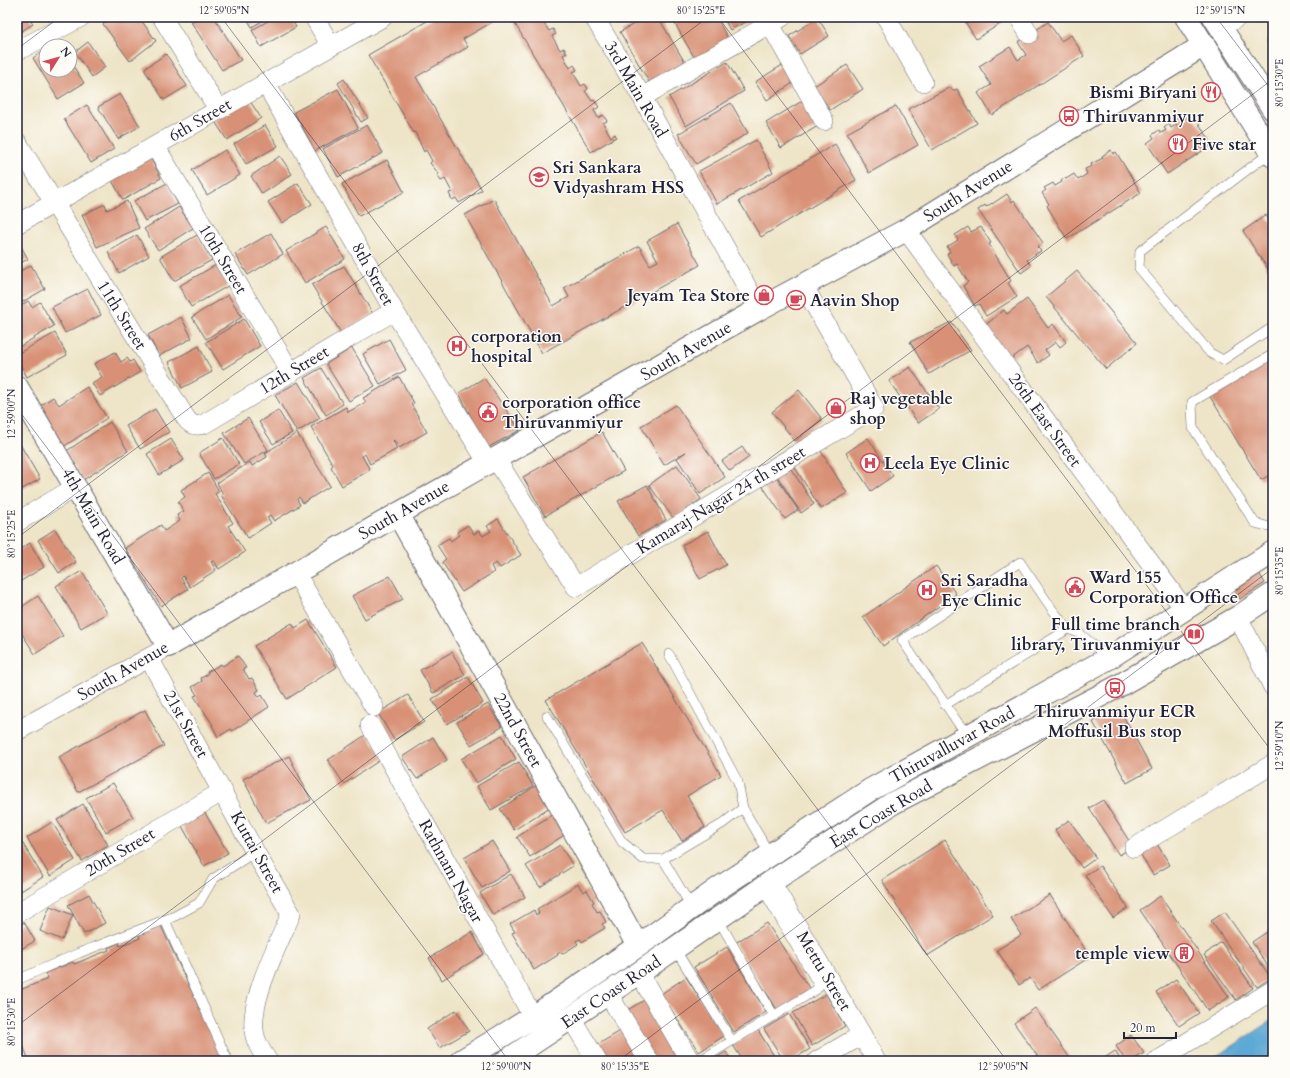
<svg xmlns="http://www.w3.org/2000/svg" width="1290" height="1078" viewBox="0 0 1290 1078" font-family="Cardo,serif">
  <rect width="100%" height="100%" fill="#fdfcf7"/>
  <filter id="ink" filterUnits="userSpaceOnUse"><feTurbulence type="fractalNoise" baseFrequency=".025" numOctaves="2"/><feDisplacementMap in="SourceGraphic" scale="8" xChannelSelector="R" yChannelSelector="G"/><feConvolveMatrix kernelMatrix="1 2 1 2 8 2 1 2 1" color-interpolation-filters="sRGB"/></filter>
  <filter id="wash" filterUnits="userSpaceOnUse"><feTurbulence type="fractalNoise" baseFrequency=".012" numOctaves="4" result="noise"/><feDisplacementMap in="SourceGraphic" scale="16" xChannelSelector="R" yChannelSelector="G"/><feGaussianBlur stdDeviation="0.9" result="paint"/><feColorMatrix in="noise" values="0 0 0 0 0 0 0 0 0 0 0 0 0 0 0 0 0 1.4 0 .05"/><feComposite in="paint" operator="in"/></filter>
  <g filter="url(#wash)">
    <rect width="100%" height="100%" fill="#eee5c8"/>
    <path fill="#5ca9d5" stroke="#3f6688" d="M1273 1020V1061H1210Z"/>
    <g id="blocks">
      <path fill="#d89176" d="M17 17H29L33 24 17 34Z
        M113 17H139L156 41 130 61 103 24Z
        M199 17H214L241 60 222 70 191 22Z
        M246 17H268L252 27Z
        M275 17H290L296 27 261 47 252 30Z
        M434 17H501L463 39 468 47 416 77 482 190 459 203 456 198 452 200 449 193 452 192 445 179 441 181 437 175 439 174 430 163 432 161 426 150 424 152 415 132 414 133 368 55Z
        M511 17H545L541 19 549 31 553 29 556 34 552 36 560 50 564 48 567 53 563 55 570 68 574 65 577 70 573 72 581 86 585 84 588 89 585 91 592 101 594 100 599 107 594 110 598 118 603 115 607 121 603 123 611 137 615 134 616 137 591 152Z
        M646 17H658L687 66 652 87 620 32Z
        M671 17H716L730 42 697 62Z
        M723 17H755L730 30Z
        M962 17H1007L1008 19 976 39Z
        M818 18 829 36 800 54 789 36Z
        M1048 22 1061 41 1071 35 1084 56 992 115 978 93 991 85 979 66 1010 47 1018 60 1026 55 1018 42Z
        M1273 31V51L1267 42 1271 39 1269 34Z
        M58 42 60 46H51Z
        M88 42 105 67 92 77 75 52Z
        M46 49V70H70V61L84 83 58 99 33 58Z
        M166 54 187 86 164 100 144 69Z
        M727 62 744 91 686 126 669 97Z
        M784 64 796 81 767 100 755 82Z
        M847 65 863 89 830 110 814 86Z
        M344 79 368 118 361 122 338 83Z
        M950 87 953 91 957 89 977 123 932 150 908 109Z
        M338 89 358 128 315 151 294 112Z
        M120 94 140 126 118 139 98 107Z
        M248 98 261 118 227 140 214 120Z
        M802 101 818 126 781 148 766 123Z
        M731 103 748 133 696 164 678 134Z
        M87 105 114 149 91 163 64 119Z
        M896 106 918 145 869 173 847 133Z
        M1192 114 1210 140 1207 142 1210 146 1167 174 1147 143 1154 138 1152 135 1159 130 1161 133 1166 130 1164 128 1169 124 1171 128 1177 124 1176 121 1177 118 1183 115 1185 119Z
        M265 125 278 146 246 164 234 144Z
        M367 125 383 153 338 177 323 149Z
        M756 140 773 172 717 204 699 171Z
        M835 144 856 180 761 237 739 201Z
        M225 150 240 175 207 195 192 170Z
        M1111 150 1113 154 1116 152 1141 193 1067 239 1047 206 1049 204 1042 193 1046 190 1044 188 1053 183 1055 186 1062 182 1061 180 1065 178 1066 179 1074 174 1078 180 1087 174 1085 169 1092 166 1091 164 1103 158 1102 156Z
        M149 155 161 178 123 200 110 177Z
        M280 156 292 174 262 194 251 176Z
        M387 160 404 192 359 216 342 184Z
        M167 183 178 204 145 221 134 201Z
        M298 183 312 204 282 223 268 202Z
        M1007 194 1012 202 1014 200 1043 243 1037 247 1041 251 1027 260 1031 266 1021 273 978 210 985 205 986 207 992 203V204Z
        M494 199 553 306 569 297 564 288 639 246 650 265 658 261 647 241 677 224 700 265 542 353 465 215Z
        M127 201 139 228 97 247 82 215 105 204 107 210Z
        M179 207 193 228 158 250 144 229Z
        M1266 215 1273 226V277L1243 231Z
        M326 227 345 259 305 283 286 251Z
        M968 227 971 232 981 227 991 243 989 244 1011 281 1008 283 1017 297 986 316 979 304 975 306 963 286 968 282 957 264 954 266 947 254 950 252 947 247 958 240 955 235Z
        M271 233 283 254 248 275 235 254Z
        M137 235 149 256 119 273 108 252Z
        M197 235 212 260 174 281 160 257Z
        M17 239 28 259 17 265Z
        M31 265 45 289 17 305V273Z
        M216 265 228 286 191 307 179 286Z
        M344 266 373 314 341 333 312 285Z
        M1077 271 1137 343 1106 369 1046 297Z
        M88 289 101 315 65 333 52 307Z
        M228 295 242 317 206 339 192 317Z
        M1027 299 1048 328 1053 324 1066 342 1060 347 1056 342 1045 350 1049 355 1038 363 1027 347 1008 361 983 327 1004 310 1007 314Z
        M28 301 32 307 40 302 54 326 17 348V308Z
        M181 317 192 338 159 356 148 335Z
        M244 319 260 346 223 369 206 342Z
        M951 322 971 350 929 374 910 342Z
        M55 333 67 355 27 377 17 359V354Z
        M389 339 406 370 380 384 363 354Z
        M199 346 212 372 182 388 169 362Z
        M352 348 375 386 349 401 326 364Z
        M115 352 121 362 127 358 130 362 133 360 140 372 100 396 92 383 102 377 94 364Z
        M1273 356V473L1261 480 1209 395Z
        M910 367 939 409 918 423 889 381Z
        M321 368 343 404 326 415 304 378Z
        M399 377 414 403 411 404 427 432 399 448 394 440 393 441 397 449 370 464 365 454 362 456 370 470 342 486 331 467 333 465 311 427 346 407 348 412 366 402 363 398Z
        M484 378 520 430 487 448 459 393Z
        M298 382 320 418 297 432 275 395Z
        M87 387 107 418 60 449 34 410 53 397 59 405Z
        M799 390 822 419 795 441 772 412Z
        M676 405 725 477 700 494 677 458 686 452 664 465 641 426Z
        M155 409 169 432 140 449 126 426Z
        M278 410 292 433 273 444 259 422Z
        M248 418 268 450 244 464 224 433Z
        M110 422 128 451 83 480 65 452Z
        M602 432 624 471 545 516 523 477Z
        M297 433 330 486 303 503 299 497 297 499 300 505 274 521 270 515 267 517 271 523 248 538 221 495 223 494 217 483 250 462 252 466 267 457 265 453Z
        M223 438 239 464 214 479 199 453Z
        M868 438 893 476 871 491 846 453Z
        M17 439 40 479 17 492Z
        M171 439 184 460 159 475 147 454Z
        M742 447 749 457 730 471 722 461Z
        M820 450 847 493 821 509 794 466Z
        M677 465 701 499 674 519 649 485Z
        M789 466 814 504 801 513 776 474Z
        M208 473 219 491 215 494 233 523 228 526 245 552 219 569 214 561 211 562 216 570 190 587 183 576 181 578 188 589 161 606 125 548 161 525 164 531 180 521 177 515 184 511 178 502 185 497 181 490Z
        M775 475 798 510 785 519 761 484Z
        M647 485 666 520 638 536 618 501Z
        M498 519 521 555 500 568 496 563 491 566 494 572 462 592 442 562 446 559 437 545 449 538 451 541 459 535 457 532 468 525 474 534 479 531 483 536 491 531 487 526Z
        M55 529 76 562 59 573 38 540Z
        M708 531 726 565 700 579 682 545Z
        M30 543 44 567 21 581 17 574V551Z
        M936 566 956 594 883 646 863 617Z
        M1257 570 1265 583 1240 599 1231 586Z
        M82 571 107 613 81 628 56 586Z
        M390 576 403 599 365 619 352 596Z
        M38 596 63 636 35 654 17 626V610Z
        M308 620 337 667 287 699 254 646 292 623 295 628Z
        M642 643 721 775 687 796 705 827 682 841 663 810 625 832 546 700Z
        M452 652 465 675 433 693 420 670Z
        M238 656 246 668 243 669 249 679 252 678 259 690 256 692 259 697 262 695 269 707 232 731 231 729 218 737 212 725H213L194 696 197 695 192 687 202 681 201 678 208 674 207 672 221 664 223 666Z
        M468 677 483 703 447 724 432 699Z
        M408 695 424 722 394 740 378 713Z
        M488 704 502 727 471 745 457 722Z
        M1119 708 1152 769 1127 783 1093 722Z
        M145 710 164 746 78 792 59 757Z
        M367 734 383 758 344 784 328 760Z
        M502 735 516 759 476 783 461 759Z
        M433 737 447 760 417 779 402 757Z
        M289 756 311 800 266 823 243 779Z
        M519 762 533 786 491 810 477 786Z
        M113 783 133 817 106 832 86 798Z
        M537 785 550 807 514 830 500 809Z
        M1103 800 1133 847 1119 855 1089 808Z
        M83 804 108 845 82 861 57 820Z
        M205 813 228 853 204 866 182 826Z
        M553 814 566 834 530 857 517 837Z
        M1069 820 1096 858 1082 868 1055 830Z
        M52 822 75 860 50 876 27 838Z
        M17 834 43 877 21 891 17 884Z
        M945 840 993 915 927 956 882 880Z
        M492 841 510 871 482 888 464 858Z
        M1157 844 1170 865 1153 875 1141 855Z
        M560 845 573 866 540 887 526 866Z
        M1100 866 1128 908 1113 918 1085 875Z
        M511 874 525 897 493 915 480 893Z
        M578 884 583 892 587 890 594 902 592 903 597 912 600 911 606 922 602 924 605 928 582 942 580 939 576 941 578 944 562 954 561 952 557 954 558 955 534 970 512 933 515 932 510 924 534 910 536 915 539 913 537 909Z
        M89 894 105 923 84 934 68 905Z
        M1050 895 1090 957 1038 990 1030 978 1019 985 997 950 1021 935 1011 919Z
        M1160 896 1229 997 1208 1011 1140 910Z
        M50 906 73 915 62 940 40 931Z
        M1225 912 1271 978 1257 987 1211 921Z
        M24 922 35 941 17 951V926Z
        M767 923 811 991 778 1011 735 943Z
        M161 926 224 1061H29L22 1042 18 1044 17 1042V991L48 979 45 973 73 962 74 964 109 950 108 948 119 943 120 946 140 938 139 935Z
        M1270 930 1273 934V974L1252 942Z
        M472 932 484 954 442 980 429 958Z
        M1221 942 1253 988 1236 1000 1204 955Z
        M727 947 766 1012 734 1032 694 967Z
        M686 977 724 1036 699 1052 661 994Z
        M1176 979 1199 1013 1179 1026 1156 992Z
        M826 994 845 1026 812 1046 793 1013Z
        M648 998 683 1055 674 1061H654L624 1012Z
        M1035 1008 1072 1061H1041L1014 1023Z
        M456 1010 469 1031 440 1048 427 1029Z
        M789 1014 810 1049 790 1061H784L764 1029Z
        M622 1030 641 1061H607L597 1045Z
        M758 1030 777 1061H743L733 1045Z
        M1131 1035 1144 1053 1132 1061H1126L1116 1046Z
        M1115 1051 1121 1061H1100Z
        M726 1052 732 1061H711Z"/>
    </g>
  </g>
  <g filter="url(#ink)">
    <use href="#blocks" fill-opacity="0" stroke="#69666c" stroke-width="1"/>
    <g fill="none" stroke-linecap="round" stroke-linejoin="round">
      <g stroke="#69666c" stroke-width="10">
        <path id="lane" d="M1271 152 1140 251 1139 268 1210 353 1223 360 1273 327
          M1273 354 1192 402 1193 428 1255 523 1273 528
          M945 705 1068 629
          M547 716 622 842 643 859H663L722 824 743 808 738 782 669 654
          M969 735 958 723 902 640 1020 562 1052 609 1068 629 1079 633 1109 658
          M743 808 770 855
          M663 859 692 908
          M718 919 774 1016
          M165 920 228 1061
          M675 949 732 1041
          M17 980 79 953 175 916 199 903 213 879 255 852
          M699 1061 816 990 819 986 762 888"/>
      </g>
      <g stroke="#69666c" stroke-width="20">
        <path id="street" d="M162 17 218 109
          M314 17 331 46
          M594 17 642 97 759 309
          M886 17 923 82
          M1019 17 1029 34
          M770 24 824 121
          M1221 27 1238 17
          M17 51 81 17
          M265 82 394 311 488 463
          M642 97 782 17
          M17 142 185 417C190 425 195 427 204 424L394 311
          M155 146 290 371
          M17 224 383 17
          M906 230 1185 610
          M496 459 576 587 874 408 803 285
          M17 522 76 487
          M295 572 374 707
          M1238 617 1273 687
          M149 658 255 852 291 914C278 945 247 1003 255 1036 257 1045 263 1054 268 1061
          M370 725 533 1017
          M17 731 159 652
          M1134 848 1273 764
          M771 882 862 1035 876 1061
          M17 913 223 791
          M639 973 690 1061
          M608 994 649 1061
          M571 1018 597 1061
          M817 1061 862 1035
          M1157 1061 1273 990"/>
      </g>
      <g stroke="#69666c" stroke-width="24">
        <path id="secondary" d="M17 387 168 646 398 514"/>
      </g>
      <g stroke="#69666c" stroke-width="24">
        <path id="primary" d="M1186 17 1273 156
          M1214 17 1273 109
          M638 946 398 514 759 309 906 230 1204 45
          M461 1061 533 1017 638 946 719 888 870 790 1109 658 1273 552
          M506 1061 639 973 771 882 893 803 1115 688 1238 617 1273 594"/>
      </g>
      <use href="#lane" stroke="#fff" stroke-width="9"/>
      <use href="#street" stroke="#fff" stroke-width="19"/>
      <use href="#secondary" stroke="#fff" stroke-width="22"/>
      <use href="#primary" stroke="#fff" stroke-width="22"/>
    </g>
  </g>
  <path fill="none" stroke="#22223b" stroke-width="1" stroke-opacity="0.45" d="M221 17 1007 1061M718 17 1273 753M1216 17 1273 92M17 49 60 17M17 408 509 1061M17 538 708 17M17 1026 1273 79M618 1061 1273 568M1266 1061 1273 1056"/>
  <defs>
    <g id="restaurant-ring" transform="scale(1)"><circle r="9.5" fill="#fdfcf7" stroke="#d1495b" stroke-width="1.5"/><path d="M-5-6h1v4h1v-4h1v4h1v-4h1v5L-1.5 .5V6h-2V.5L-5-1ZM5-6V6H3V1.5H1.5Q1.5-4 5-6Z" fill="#d1495b"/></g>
    <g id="bus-ring" transform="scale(1)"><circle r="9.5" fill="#fdfcf7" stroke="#d1495b" stroke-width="1.5"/><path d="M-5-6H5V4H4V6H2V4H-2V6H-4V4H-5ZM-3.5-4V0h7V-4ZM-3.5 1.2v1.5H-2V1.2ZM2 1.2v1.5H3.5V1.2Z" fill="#d1495b"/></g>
    <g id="school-ring" transform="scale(1)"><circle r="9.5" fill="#fdfcf7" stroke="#d1495b" stroke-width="1.5"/><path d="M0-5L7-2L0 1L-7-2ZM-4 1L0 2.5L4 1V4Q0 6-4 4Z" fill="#d1495b"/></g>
    <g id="shop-ring" transform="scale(1)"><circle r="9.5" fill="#fdfcf7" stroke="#d1495b" stroke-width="1.5"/><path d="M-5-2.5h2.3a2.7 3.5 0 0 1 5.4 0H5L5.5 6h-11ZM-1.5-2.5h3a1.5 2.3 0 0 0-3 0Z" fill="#d1495b"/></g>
    <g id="cafe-ring" transform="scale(1)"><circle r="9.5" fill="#fdfcf7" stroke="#d1495b" stroke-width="1.5"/><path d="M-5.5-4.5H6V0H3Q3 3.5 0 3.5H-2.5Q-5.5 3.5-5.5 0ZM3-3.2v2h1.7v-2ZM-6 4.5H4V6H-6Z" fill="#d1495b"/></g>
    <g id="hospital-ring" transform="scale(1)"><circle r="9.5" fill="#fdfcf7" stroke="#d1495b" stroke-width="1.5"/><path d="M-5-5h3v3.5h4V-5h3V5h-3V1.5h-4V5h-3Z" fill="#d1495b"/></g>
    <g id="civic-ring" transform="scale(1)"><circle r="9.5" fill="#fdfcf7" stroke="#d1495b" stroke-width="1.5"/><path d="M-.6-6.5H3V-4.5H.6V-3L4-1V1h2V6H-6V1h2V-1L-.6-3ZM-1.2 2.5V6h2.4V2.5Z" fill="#d1495b"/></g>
    <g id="library-ring" transform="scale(1)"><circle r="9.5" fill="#fdfcf7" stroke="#d1495b" stroke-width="1.5"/><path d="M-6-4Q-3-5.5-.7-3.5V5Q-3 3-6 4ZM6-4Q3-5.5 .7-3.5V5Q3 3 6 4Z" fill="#d1495b"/></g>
    <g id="building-ring" transform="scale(1)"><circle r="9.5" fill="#fdfcf7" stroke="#d1495b" stroke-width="1.5"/><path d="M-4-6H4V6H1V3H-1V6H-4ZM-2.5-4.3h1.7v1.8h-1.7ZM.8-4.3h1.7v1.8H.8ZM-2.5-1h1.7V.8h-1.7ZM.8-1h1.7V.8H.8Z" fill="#d1495b"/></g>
  </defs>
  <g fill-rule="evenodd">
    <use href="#restaurant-ring" x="1211" y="92"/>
    <use href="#bus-ring" x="1069" y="116"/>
    <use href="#restaurant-ring" x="1178" y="144"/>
    <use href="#school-ring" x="539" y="177"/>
    <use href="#shop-ring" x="764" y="295"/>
    <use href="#cafe-ring" x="796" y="300"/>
    <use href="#hospital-ring" x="457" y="346"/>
    <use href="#shop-ring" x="836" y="408"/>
    <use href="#civic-ring" x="488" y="412"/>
    <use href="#hospital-ring" x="870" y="463"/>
    <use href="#civic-ring" x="1075" y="587"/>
    <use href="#hospital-ring" x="927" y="590"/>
    <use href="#library-ring" x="1194" y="634"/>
    <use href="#bus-ring" x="1115" y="688"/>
    <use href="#building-ring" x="1184" y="953"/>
  </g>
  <g text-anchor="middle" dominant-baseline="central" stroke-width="3" stroke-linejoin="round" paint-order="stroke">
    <g font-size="17" fill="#22223b" stroke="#fdfcf7">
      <text transform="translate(636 89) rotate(60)">3rd Main Road</text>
      <text transform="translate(200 120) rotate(-30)">6th Street</text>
      <text transform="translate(968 191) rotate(-32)">South Avenue</text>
      <text transform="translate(223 259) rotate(59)">10th Street</text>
      <text transform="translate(373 274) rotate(61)">8th Street</text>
      <text transform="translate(122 315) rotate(58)">11th Street</text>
      <text transform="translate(686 351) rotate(-30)">South Avenue</text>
      <text transform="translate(294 370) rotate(-31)">12th Street</text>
      <text transform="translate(1045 420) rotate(54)">26th East Street</text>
      <text transform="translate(721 500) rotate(-31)">Kamaraj Nagar 24 th street</text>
      <text transform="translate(404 510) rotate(-30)">South Avenue</text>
      <text transform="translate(93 516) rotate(60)">4th Main Road</text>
      <text transform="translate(123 671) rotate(-30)">South Avenue</text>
      <text transform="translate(186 724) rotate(61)">21st Street</text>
      <text transform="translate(518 730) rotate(61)">22nd Street</text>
      <text transform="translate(952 745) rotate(-29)">Thiruvalluvar Road</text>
      <text transform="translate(881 814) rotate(-31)">East Coast Road</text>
      <text transform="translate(120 852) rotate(-31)">20th Street</text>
      <text transform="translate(257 852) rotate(61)">Kuttai Street</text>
      <text transform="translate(451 871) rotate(61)">Rathnam Nagar</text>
      <text transform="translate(824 971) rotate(59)">Mettu Street</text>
      <text transform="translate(611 992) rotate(-34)">East Coast Road</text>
    </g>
    <g font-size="17" font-weight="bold" fill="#22223b" stroke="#fdfcf7" text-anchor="start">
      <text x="1197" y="92" text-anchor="end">Bismi Biryani</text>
      <text x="1083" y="116">Thiruvanmiyur</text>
      <text x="1192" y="144">Five star</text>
      <text x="553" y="167">Sri Sankara<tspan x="553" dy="20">Vidyashram HSS</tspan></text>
      <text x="750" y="295" text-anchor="end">Jeyam Tea Store</text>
      <text x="810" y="300">Aavin Shop</text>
      <text x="471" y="336">corporation<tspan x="471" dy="20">hospital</tspan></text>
      <text x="850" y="398">Raj vegetable<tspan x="850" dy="20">shop</tspan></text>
      <text x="502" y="402">corporation office<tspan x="502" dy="20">Thiruvanmiyur</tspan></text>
      <text x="884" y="463">Leela Eye Clinic</text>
      <text x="1089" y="577">Ward 155<tspan x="1089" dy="20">Corporation Office</tspan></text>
      <text x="941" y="580">Sri Saradha<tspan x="941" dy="20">Eye Clinic</tspan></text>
      <text x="1180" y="624" text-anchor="end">Full time branch<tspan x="1180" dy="20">library, Tiruvanmiyur</tspan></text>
      <text x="1115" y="711" text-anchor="middle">Thiruvanmiyur ECR<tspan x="1115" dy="20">Moffusil Bus stop</tspan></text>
      <text x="1170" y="953" text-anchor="end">temple view</text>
    </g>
  </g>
  <rect width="1290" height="1078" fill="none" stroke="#fdfcf7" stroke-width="44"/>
  <g transform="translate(58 58) rotate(53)"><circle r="19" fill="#fdfcf7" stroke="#a5a5ac"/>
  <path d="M0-3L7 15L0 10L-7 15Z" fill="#d1495b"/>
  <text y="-6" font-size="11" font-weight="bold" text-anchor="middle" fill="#22223b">N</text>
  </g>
  <path d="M1124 1032v6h52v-6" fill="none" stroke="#22223b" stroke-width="2"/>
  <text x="1130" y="1032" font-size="12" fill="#22223b" stroke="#fdfcf7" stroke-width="3" paint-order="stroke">20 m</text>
  <rect x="22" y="22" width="1246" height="1034" fill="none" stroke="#22223b" stroke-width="1.5"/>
  <g font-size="10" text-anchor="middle" fill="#22223b">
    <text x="224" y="14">12°59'05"N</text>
    <text x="701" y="14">80°15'25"E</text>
    <text x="1220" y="14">12°59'15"N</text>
    <text transform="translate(1279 83) rotate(-90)" y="4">80°15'30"E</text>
    <text transform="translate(11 414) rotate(-90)" y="4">12°59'00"N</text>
    <text transform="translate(11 534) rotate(-90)" y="4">80°15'25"E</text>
    <text transform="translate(1279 571) rotate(-90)" y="4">80°15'35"E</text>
    <text transform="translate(1279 746) rotate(-90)" y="4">12°59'10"N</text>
    <text transform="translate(11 1022) rotate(-90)" y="4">80°15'30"E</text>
    <text x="506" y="1070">12°59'00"N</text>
    <text x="625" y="1070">80°15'35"E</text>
    <text x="1003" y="1070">12°59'05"N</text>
  </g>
</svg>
